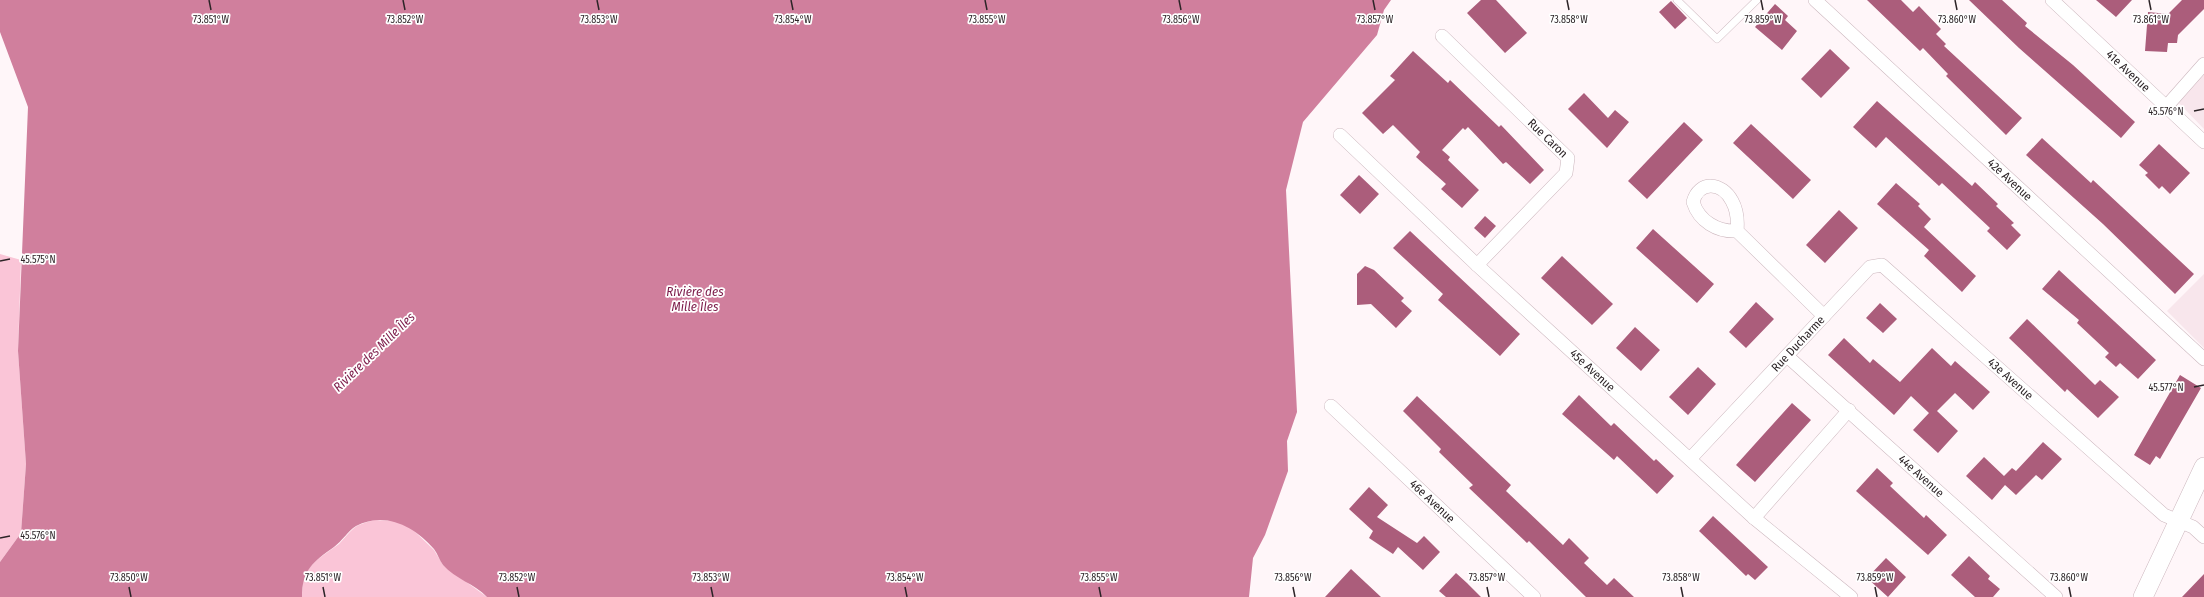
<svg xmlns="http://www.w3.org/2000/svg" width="2204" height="597" viewBox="0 0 2204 597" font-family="'Fira Sans Condensed',sans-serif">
  <rect width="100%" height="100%" fill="#fff6f9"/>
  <path fill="#f8e6ec" d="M2204 72V129L2178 102Z
    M2204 274V348L2167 311Z"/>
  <path fill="#fac5d7" d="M0 254 21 260 18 351 26 464 21 533 0 562Z
    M374 520 394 521 409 526 434 550 443 565 487 597H302C302 565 316 561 339 544 344 539 348 533 354 528 359 524 368 522 374 520Z"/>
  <path fill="#d07f9d" d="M0 0H1391L1384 10 1377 35 1303 122 1286 190 1297 412 1287 441 1288 471 1265 535 1253 558 1249 597H487C475 584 455 579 443 565 439 560 438 554 434 549 414 526 385 511 356 526 348 531 342 541 334 547 313 562 302 570 302 597H0V562L21 533 26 464 18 351 28 107 0 32Z"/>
  <path fill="#ab5d7b" d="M1481 0H1496L1527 33 1505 53 1467 13Z
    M1867 0H1901L1913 12 1919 6 1941 29 1936 34 1946 44 1944 46 2022 118 2006 135 1946 76 1948 74 1923 48 1920 51Z
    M1969 0H2002L2027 23 2025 26 2073 65 2135 122 2121 138 2019 48Z
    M2096 0H2132L2116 17Z
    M2182 0H2204V9L2178 35 2177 43H2168L2167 52 2145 51 2148 12 2168 14Z
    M1671 1 1687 18 1675 29 1659 12Z
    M1775 4 1788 16 1785 20 1797 31 1782 50 1755 27Z
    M1830 49 1850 68 1821 98 1801 79Z
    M1413 51 1448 83 1450 80 1499 127 1501 125 1544 170 1530 184 1506 162 1503 164 1468 127 1465 130 1463 128 1442 150 1450 157 1448 160 1479 190 1462 208 1441 189 1446 184 1416 157 1420 152 1393 125 1383 134 1362 113 1395 80 1390 76Z
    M1584 93 1608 118 1615 110 1629 122 1607 148 1568 109Z
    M1877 101 1972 186 1975 182 1998 204 1996 206 2014 223 2011 225 2021 235 2007 250 1987 231 1990 228 1942 183 1939 186 1886 137 1876 148 1853 127Z
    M1684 122 1703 140 1647 199 1628 181Z
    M1751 124 1811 180 1793 199 1733 143Z
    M2042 138 2091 183 2093 180 2194 274 2175 294 2103 224 2026 155Z
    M2159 144 2190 173 2170 194 2162 186 2159 189 2145 175 2148 173 2139 165Z
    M1359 175 1379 194 1360 214 1340 195Z
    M1896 183 1920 204 1918 206 1931 219 1924 227 1976 276 1962 292 1924 256 1929 250 1877 204Z
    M1839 210 1858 228 1825 263 1806 245Z
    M1485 216 1496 226 1485 238 1474 228Z
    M1653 229 1714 284 1697 303 1636 248Z
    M1410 231 1520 334 1500 356 1438 300 1443 294 1393 248Z
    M1562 256 1613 304 1592 325 1541 278Z
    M1365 266 1374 270 1404 298 1401 301 1412 311 1396 328 1371 304 1357 305V274Z
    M2059 270 2156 360 2138 379 2120 363 2116 367 2105 357 2109 353 2077 323 2079 320 2042 289Z
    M1756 302 1774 319 1746 348 1729 332Z
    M1880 303 1897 319 1883 333 1866 318Z
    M2027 319 2095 385 2100 380 2119 397 2098 418 2067 389 2065 392 2009 338Z
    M1635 327 1660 350 1641 371 1616 348Z
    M1844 338 1870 363 1873 359 1900 382 1932 348 1951 366 1955 361 1990 392 1973 410 1955 393 1937 411 1958 431 1938 453 1913 430 1929 413 1911 396 1894 415 1828 355Z
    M1698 367 1716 384 1688 415 1669 397Z
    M2180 375 2201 388 2160 459 2156 456 2150 465 2134 455Z
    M1579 395 1611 426 1614 423 1654 461 1656 459 1674 476 1657 494 1617 456 1614 460 1562 414Z
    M1417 396 1511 485 1506 491 1563 545 1569 538 1589 558 1584 563 1607 585 1614 578 1634 597H1586L1529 541 1527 543 1469 488 1473 485 1439 452 1441 449 1403 411Z
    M1792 403 1811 420 1755 482 1736 465Z
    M2043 442 2062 459 2042 480 2036 475 2016 495 2005 485 1992 500 1966 476 1984 457 2004 476 2012 468 2016 471Z
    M1877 468 1893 483 1890 486 1924 518 1926 515 1947 535 1928 555 1856 491Z
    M1369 487 1388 505 1377 517 1417 543 1424 536 1440 552 1423 570 1398 547 1393 554 1369 538 1373 531 1349 509Z
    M1713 516 1768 567 1755 580 1748 574 1746 576 1699 531Z
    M1969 556 1990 576 1988 579 2000 589 1993 597H1975L1951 575Z
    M1886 558 1906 577 1888 597 1867 578Z
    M1351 569 1381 597H1325Z
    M1456 573 1467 583 1481 597H1446L1439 591Z
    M2204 574V597H2182Z"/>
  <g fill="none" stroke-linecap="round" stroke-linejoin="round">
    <g stroke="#ccb7be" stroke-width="8">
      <path id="lane" d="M1677 0 1717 39 1757 0"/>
    </g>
    <g stroke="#ccb7be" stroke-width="14">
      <g id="street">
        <path id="s1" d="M1815 0 2204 359"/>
        <path id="s2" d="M2052 0 2204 142"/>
        <path id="s3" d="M1442 36 1568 158 1566 173 1477 265"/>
        <path d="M2166 107 2204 64"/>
        <path id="s4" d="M1340 135 1477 265 1754 518 1851 597"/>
        <path id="s5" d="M1824 316 1870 267 1882 265 2164 515 2193 527 2204 537"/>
        <path id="s6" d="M1787 356 2056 597"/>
        <path id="s7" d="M1331 406 1534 597"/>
        <path id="s8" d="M1690 459 1824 316 1737 231C1717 232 1699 221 1693 202 1699 180 1722 182 1732 201 1737 210 1738 221 1737 231"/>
        <path d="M1754 518 1849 410"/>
      </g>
    </g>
    <g stroke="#ccb7be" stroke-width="20">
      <path id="secondary" d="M2143 597 2204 467"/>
    </g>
    <use href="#lane" stroke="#fff" stroke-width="7"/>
    <use href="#street" stroke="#fff" stroke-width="13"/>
    <use href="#secondary" stroke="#fff" stroke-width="19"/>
  </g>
  <path fill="none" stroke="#2c2427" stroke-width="1.5" d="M209 0 211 10M403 0 405 10M597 0 599 10M791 0 793 10M985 0 987 10M1179 0 1181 10M1373 0 1375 10M1567 0 1569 10M1761 0 1763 10M1955 0 1957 10M2149 0 2151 10M2194 111 2204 109M0 261 10 259M2194 387 2204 385M0 538 10 536M129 587 131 597M323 587 325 597M517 587 519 597M711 587 713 597M905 587 907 597M1099 587 1101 597M1293 587 1295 597M1487 587 1489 597M1681 587 1683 597M1875 587 1877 597M2069 587 2071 597"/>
  <g text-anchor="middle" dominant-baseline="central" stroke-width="3.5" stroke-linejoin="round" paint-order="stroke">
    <g font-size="12" fill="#2c2427" stroke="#fff">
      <text stroke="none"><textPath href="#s2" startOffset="104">41e Avenue</textPath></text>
      <text stroke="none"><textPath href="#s3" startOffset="147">Rue Caron</textPath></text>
      <text stroke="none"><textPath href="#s1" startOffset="265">42e Avenue</textPath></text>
      <text stroke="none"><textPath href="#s8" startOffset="158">Rue Ducharme</textPath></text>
      <text stroke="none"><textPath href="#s4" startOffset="345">45e Avenue</textPath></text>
      <text stroke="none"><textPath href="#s5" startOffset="251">43e Avenue</textPath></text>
      <text stroke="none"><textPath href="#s6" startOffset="180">44e Avenue</textPath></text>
      <text stroke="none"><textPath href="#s7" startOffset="139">46e Avenue</textPath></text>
    </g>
    <g font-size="13" font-style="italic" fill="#7c1b49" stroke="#fff">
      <text x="695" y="291">Rivière des<tspan x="695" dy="15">Mille Îles</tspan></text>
      <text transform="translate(374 352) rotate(-44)">Rivière des Mille Îles</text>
    </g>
  </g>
  <g font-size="10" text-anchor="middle" fill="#2c2427" stroke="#fff" stroke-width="3.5" stroke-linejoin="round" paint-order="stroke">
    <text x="211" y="23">73.851°W</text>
    <text x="405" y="23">73.852°W</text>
    <text x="599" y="23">73.853°W</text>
    <text x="793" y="23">73.854°W</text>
    <text x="987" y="23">73.855°W</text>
    <text x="1181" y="23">73.856°W</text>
    <text x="1375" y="23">73.857°W</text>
    <text x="1569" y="23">73.858°W</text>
    <text x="1763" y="23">73.859°W</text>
    <text x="1957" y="23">73.860°W</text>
    <text x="2151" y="23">73.861°W</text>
    <text x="2166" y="115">45.576°N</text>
    <text x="38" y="263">45.575°N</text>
    <text x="2166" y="391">45.577°N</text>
    <text x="38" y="539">45.576°N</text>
    <text x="129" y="581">73.850°W</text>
    <text x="323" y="581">73.851°W</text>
    <text x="517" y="581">73.852°W</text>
    <text x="711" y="581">73.853°W</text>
    <text x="905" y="581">73.854°W</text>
    <text x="1099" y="581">73.855°W</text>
    <text x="1293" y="581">73.856°W</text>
    <text x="1487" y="581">73.857°W</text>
    <text x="1681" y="581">73.858°W</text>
    <text x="1875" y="581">73.859°W</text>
    <text x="2069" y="581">73.860°W</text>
  </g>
</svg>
